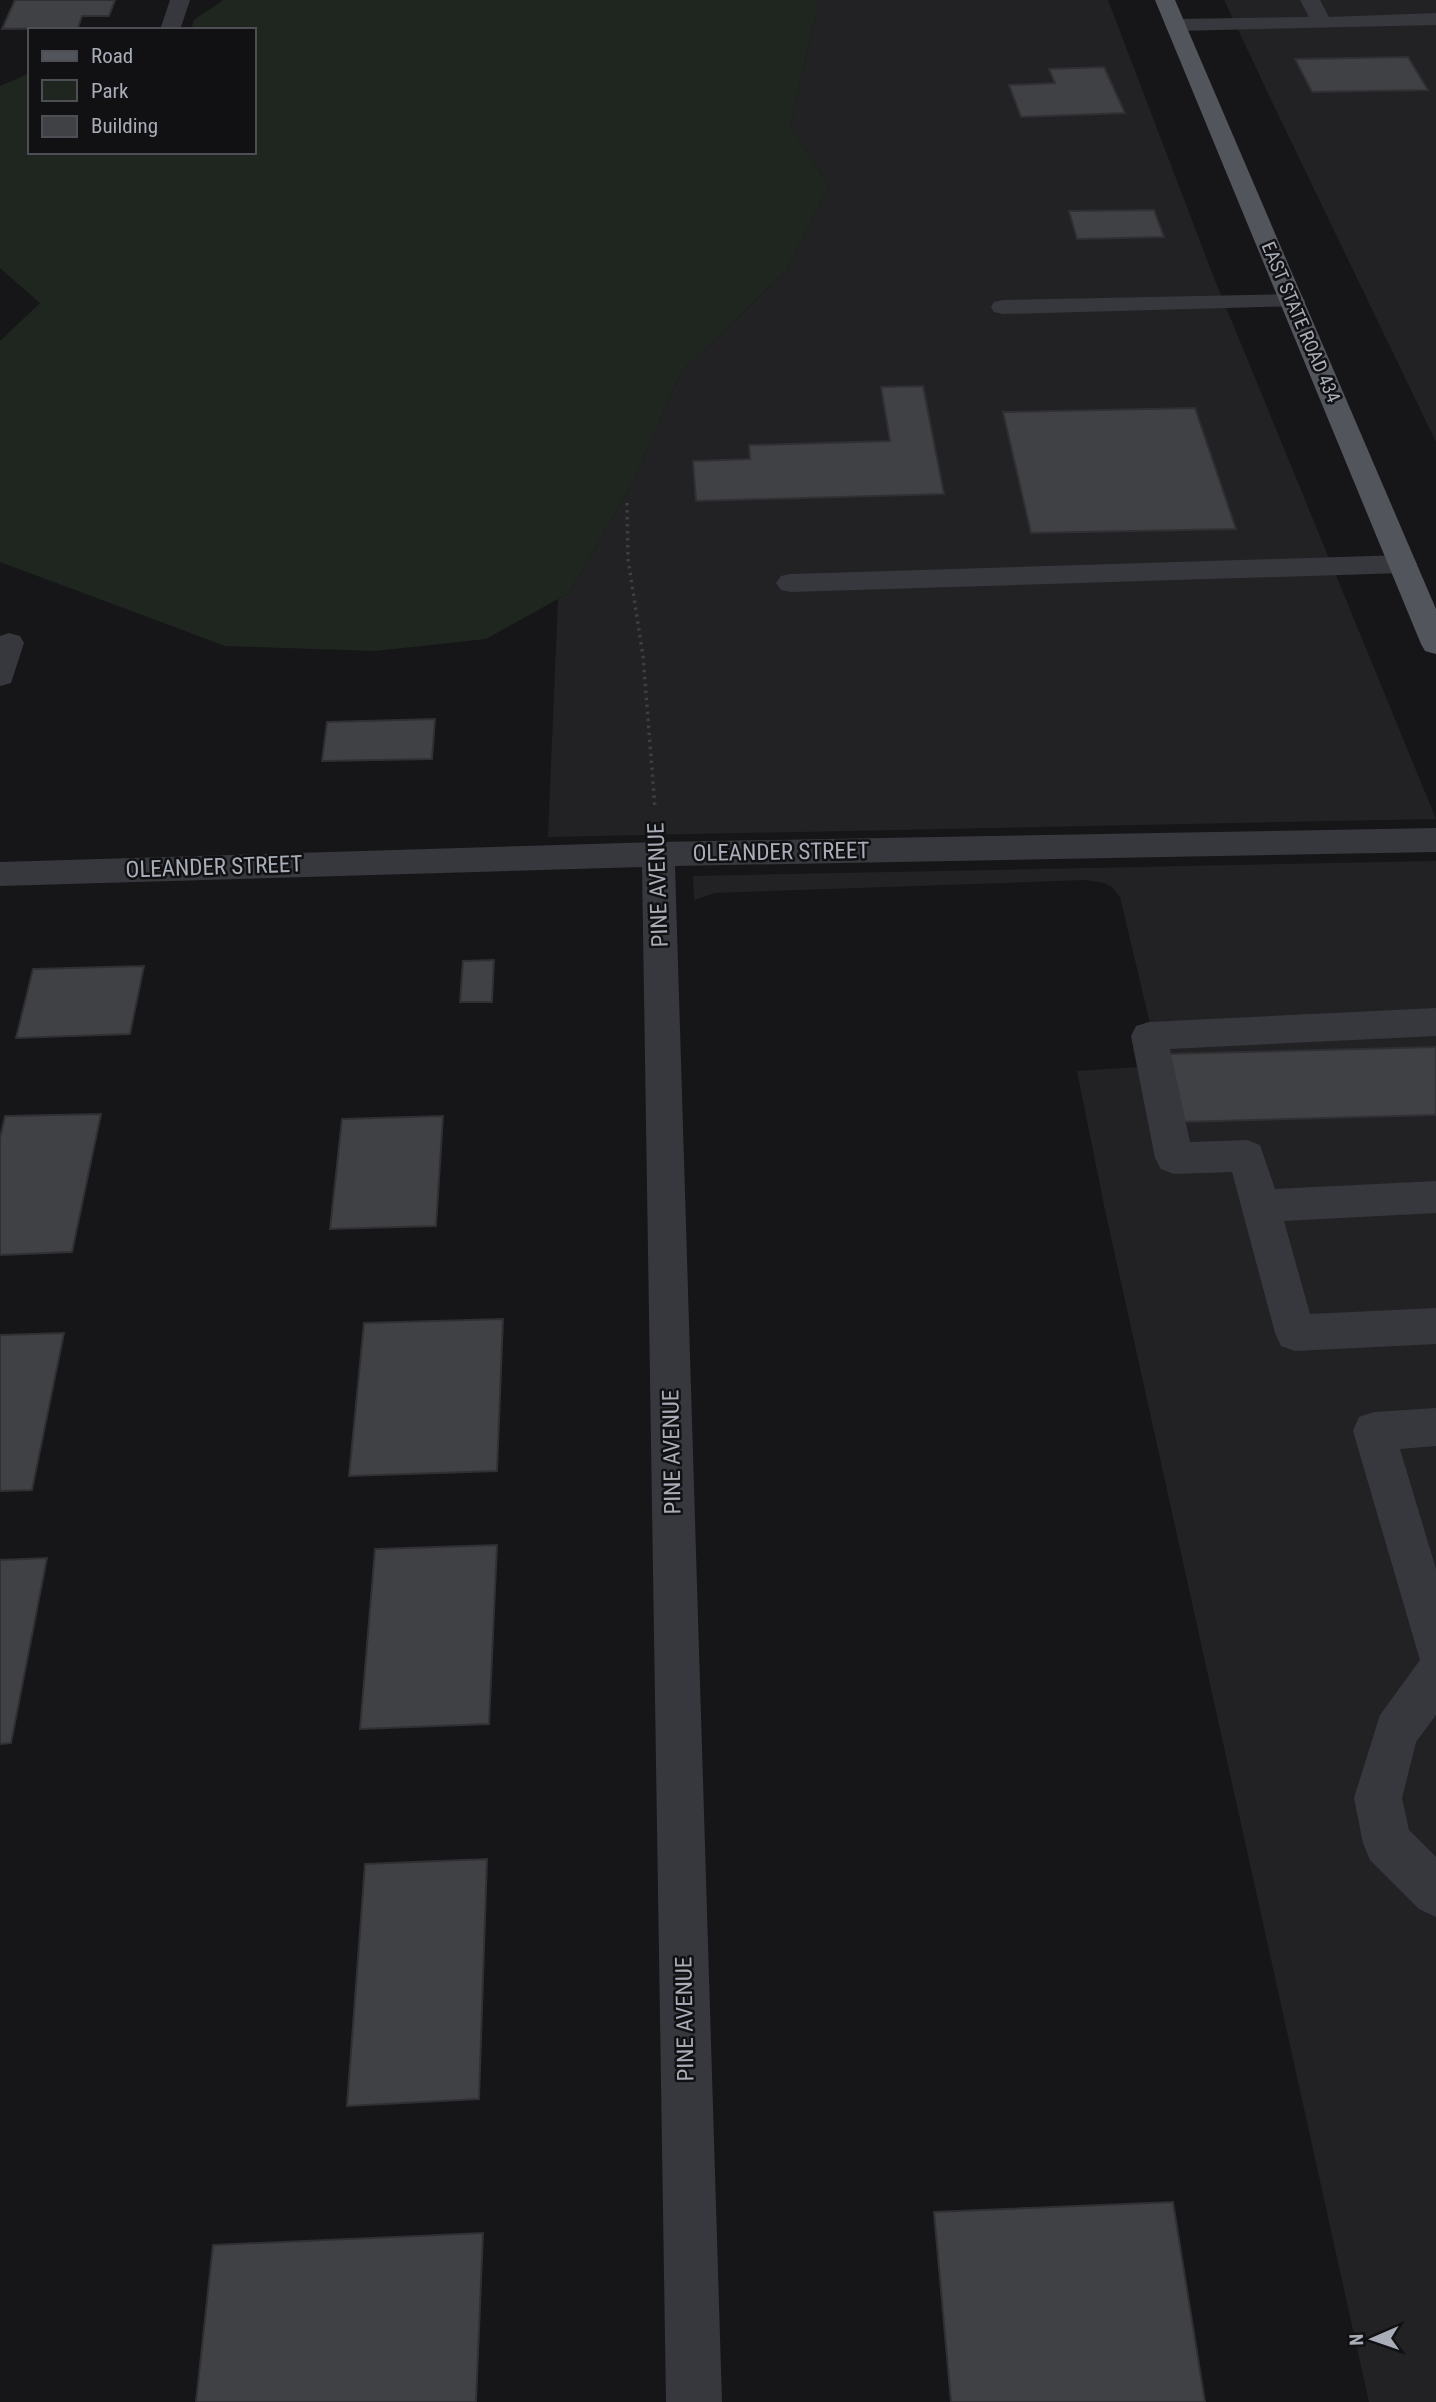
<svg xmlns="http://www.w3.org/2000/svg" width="1436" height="2402" viewBox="0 0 1436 2402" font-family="'Roboto Condensed',sans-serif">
  <rect width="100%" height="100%" fill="#161618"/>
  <path fill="#222225" d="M819 0H1108L1214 278 1436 819 548 837 558 599 569 593 634 480 680 373 787 270 829 186 790 126Z
    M1224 0H1436V442L1274 106Z
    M1436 861V2402H1369L1105 1210 1077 1071 1140 1067 1157 1053 1120 897 1112 887 1104 883 1086 880 715 893 694 900 693 876Z"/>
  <path fill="#1e261f" d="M223 0H819L790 126 829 186 787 270 680 373 634 480 569 593 486 639 375 651 225 646 0 562V341L40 303 0 268V86L30 73V152H254V30H191L194 20Z"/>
  <path fill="#404145" stroke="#303034" stroke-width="2" d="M15 0H115L109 16H82L78 28 2 29Z
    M1408 57 1428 90 1312 92 1295 59Z
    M1104 67 1125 113 1021 117 1009 85 1055 83 1049 69Z
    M1154 210 1164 237 1077 239 1069 211Z
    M923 386 944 494 696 501 693 461 750 459 749 445 890 441 881 387Z
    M1195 408 1236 529 1031 533 1003 412Z
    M435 719 432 759 322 761 327 722Z
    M494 960 492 1002H460L463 961Z
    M144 966 130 1034 16 1038 33 969Z
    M1436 1047V1115L1180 1122 1165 1054Z
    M101 1114 72 1252 0 1255V1138L5 1116Z
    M443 1116 436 1226 330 1229 342 1119Z
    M503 1319 497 1471 349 1476 364 1323Z
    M64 1333 32 1490 0 1491V1335Z
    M497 1545 489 1724 360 1729 375 1549Z
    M47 1558 11 1743 0 1744V1560Z
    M487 1859 479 2099 347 2106 365 1864Z
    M1173 2202 1205 2402H951L934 2212Z
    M483 2233 476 2402H196L213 2245Z"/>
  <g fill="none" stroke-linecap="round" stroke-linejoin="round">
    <path stroke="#3d3f44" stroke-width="3.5" stroke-dasharray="2.5 4.5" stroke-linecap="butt" d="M627 503 628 559 643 656 655 808"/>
    <path fill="#37383d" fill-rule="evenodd" d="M170 0H190L180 30H160Z
      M1300 0H1320L1329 17 1436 13V25L1175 31 1168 29 1165 25 1168 21 1175 19 1309 17Z
      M1293 294 1302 296 1305 301 1302 306 1003 314 994 312 991 307 994 302 1003 300Z
      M1403 555 1413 558 1417 564 1413 570 1403 573 791 592 781 590 776 583 781 576 791 574Z
      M9 633 20 636 24 643 11 683 0 686V636Z
      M1436 828V852L675 866 722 2402H666L642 867 0 886V862L658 842Z
      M1436 1008V1036L1170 1049 1190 1142 1247 1140 1260 1145 1275 1189 1436 1181V1213L1284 1221 1310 1314 1436 1308V1344L1295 1351 1281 1346 1275 1333 1232 1172 1174 1174 1161 1169 1155 1158 1131 1036 1136 1026 1149 1022Z
      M1436 1408V1446L1400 1449 1436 1569V1715L1416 1742 1402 1798 1409 1830 1436 1857V1917L1419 1909 1370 1860 1363 1843 1354 1798 1380 1715 1420 1660 1353 1431 1359 1417 1374 1412Z"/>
    <path fill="#53555c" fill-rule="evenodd" d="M1155 0H1175L1436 609V654L1425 651 1421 644Z"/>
  </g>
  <g text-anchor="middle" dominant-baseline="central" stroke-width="5" stroke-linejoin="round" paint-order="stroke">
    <g font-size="19" fill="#a8adb8" stroke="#111113">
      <text transform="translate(1301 322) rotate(67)">EAST STATE ROAD 434</text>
    </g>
    <g font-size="23" fill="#a8adb8" stroke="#111113">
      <text transform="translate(781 852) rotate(-1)">OLEANDER STREET</text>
      <text transform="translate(214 867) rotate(-2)">OLEANDER STREET</text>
      <text transform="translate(658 885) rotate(-92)">PINE AVENUE</text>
      <text transform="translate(672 1452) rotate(-91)">PINE AVENUE</text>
      <text transform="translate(685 2019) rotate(-91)">PINE AVENUE</text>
    </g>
  </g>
  <rect x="28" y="28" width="228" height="126" fill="#111113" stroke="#4d4f55" stroke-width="2"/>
  <rect x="42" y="51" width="35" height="10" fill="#53555c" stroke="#4d4f55" stroke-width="2"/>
  <text x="91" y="63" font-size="21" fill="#a8adb8">Road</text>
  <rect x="42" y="80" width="35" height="21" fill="#1e261f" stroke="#4d4f55" stroke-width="2"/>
  <text x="91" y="98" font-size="21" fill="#a8adb8">Park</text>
  <rect x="42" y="116" width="35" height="21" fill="#404145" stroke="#4d4f55" stroke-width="2"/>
  <text x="91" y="133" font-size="21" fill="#a8adb8">Building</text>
  <g transform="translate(1373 2339) rotate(268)" stroke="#111113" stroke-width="5" paint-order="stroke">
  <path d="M0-5L12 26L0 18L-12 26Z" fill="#a8adb8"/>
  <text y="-10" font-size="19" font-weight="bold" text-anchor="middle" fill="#a8adb8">N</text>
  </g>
</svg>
